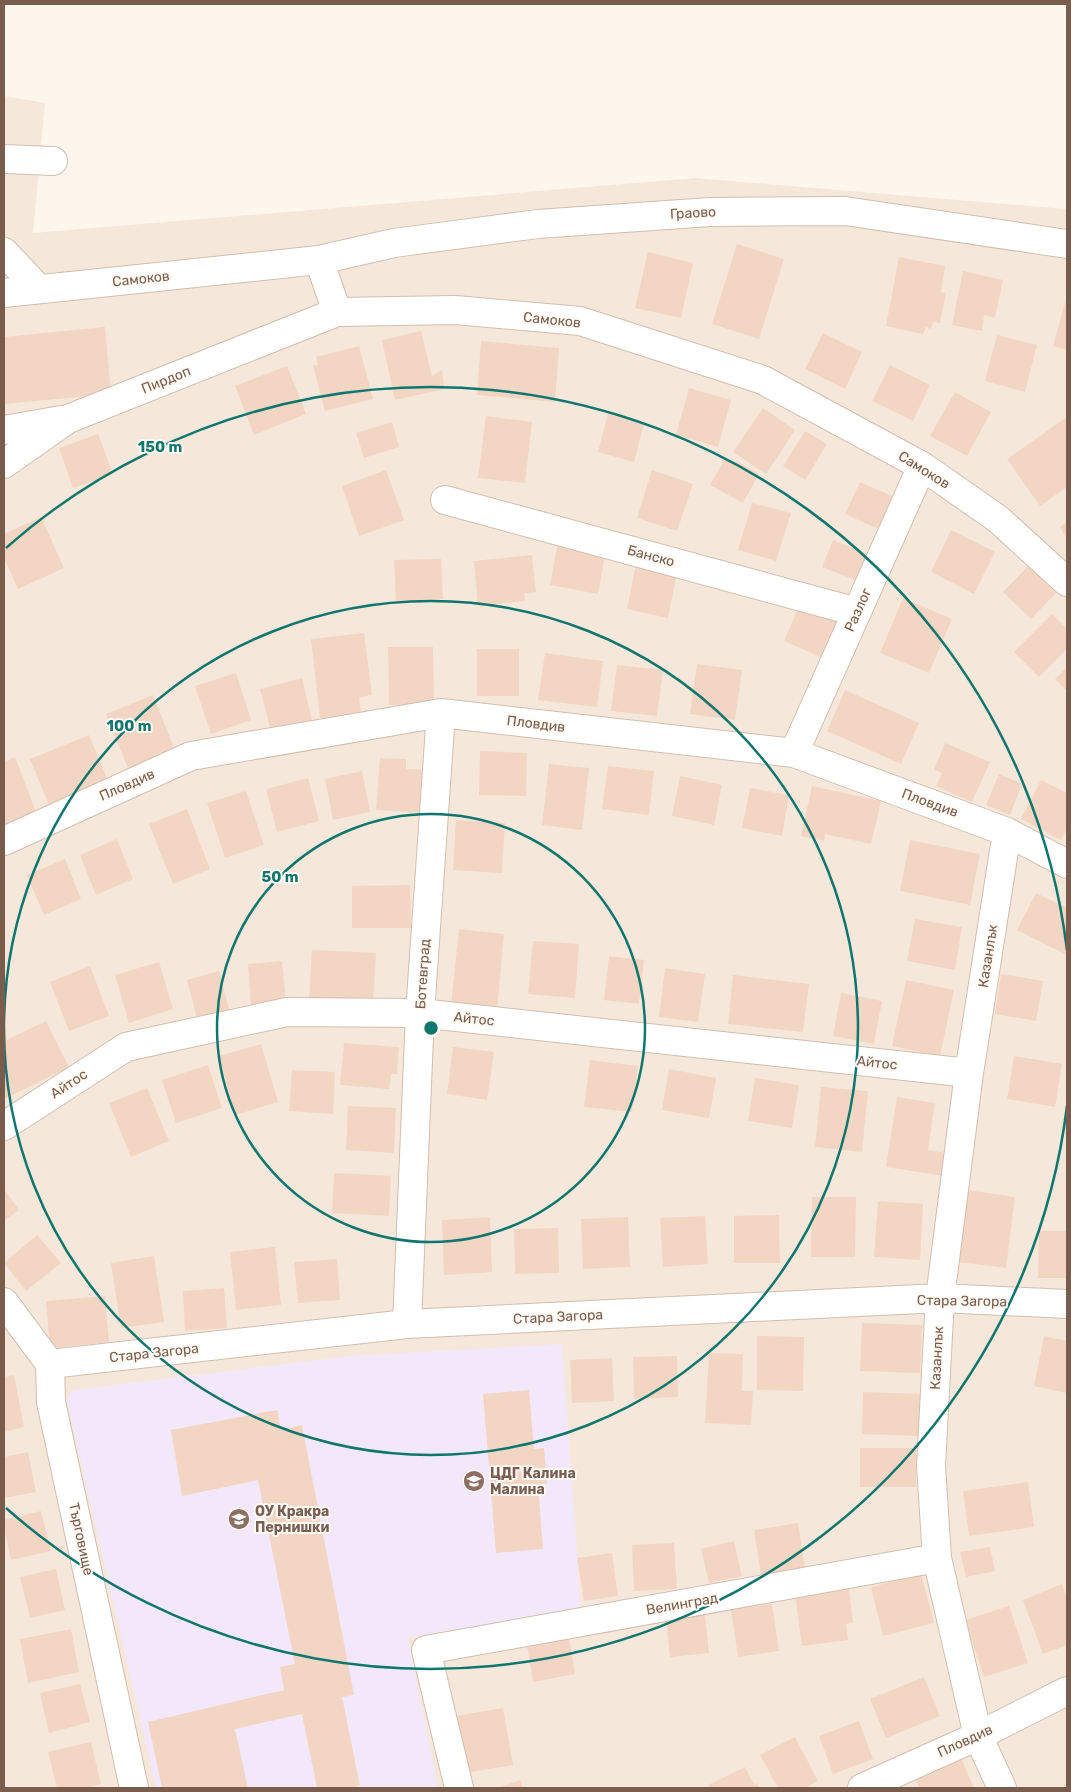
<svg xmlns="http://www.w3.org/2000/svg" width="1071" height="1792" viewBox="0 0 1071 1792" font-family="Rubik,sans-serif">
  <rect width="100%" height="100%" fill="#fdf6ec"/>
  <path fill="#f5e8da" d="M4 96 45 103 33 233 696 178 1067 209V1788H4Z"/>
  <path fill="#f3e8fa" d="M562 1344 581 1607 408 1638 438 1788H156L67 1401 73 1390 350 1356Z"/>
  <path fill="#f3d5c3" d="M737 244 784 259 759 339 712 324Z
    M648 252 693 263 681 318 635 308Z
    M899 257 945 266 941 292 946 293 940 323 933 322 931 329 926 327 923 334 886 326Z
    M963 271 1003 280 995 318 984 315 982 331 952 325Z
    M1067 296V350L1053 346Z
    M105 327 111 394 4 404V337Z
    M421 331 432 376 442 370 444 389 395 400 382 340Z
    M823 333 862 352 845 389 805 369Z
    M997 335 1037 345 1025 392 985 381Z
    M481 341 559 348 555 402 477 395Z
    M359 346 373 399 325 411 313 366 318 365 316 357Z
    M890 365 930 385 913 421 872 401Z
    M287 366 306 414 254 435 235 386Z
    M689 388 731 400 718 447 676 435Z
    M955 392 991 412 967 456 930 436Z
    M763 408 795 430 766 474 733 452Z
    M608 414 644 424 634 462 598 452Z
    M486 416 532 422 525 483 478 478Z
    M1067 417V487L1040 506 1007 459Z
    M392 422 399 447 364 458 356 433Z
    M805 431 827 444 805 480 783 466Z
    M98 434 113 474 73 488 59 448Z
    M725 459 734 464 736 461 759 474 743 503 710 485Z
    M386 470 404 520 359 536 342 486Z
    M652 470 693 484 677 531 637 518Z
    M860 482 899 499 885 532 845 514Z
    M752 503 791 513 776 561 738 550Z
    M41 517 64 568 18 589 4 558V534Z
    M1067 522V539L1060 527Z
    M951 530 995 552 974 594 931 572Z
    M833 540 873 556 863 583 822 567Z
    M558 541 606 550 598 594 550 585Z
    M532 555 536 592 524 593 525 601 478 606 474 561Z
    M441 559 443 599 396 601 394 560Z
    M636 564 677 572 668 618 627 609Z
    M1028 566 1056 593 1031 619 1003 592Z
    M903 598 952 619 929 673 880 653Z
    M801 602 842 620 825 659 784 641Z
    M1052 614 1067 629V649L1039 677 1014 652Z
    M364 633 372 695 359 697 361 713 320 718 311 639Z
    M388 647H433L434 704 389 705Z
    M477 649H519V696H477Z
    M545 653 603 661 597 707 538 700Z
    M697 664 742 670 735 720 690 714Z
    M617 665 663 670 657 716 611 711Z
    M1067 667V691L1055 679Z
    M236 673 251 720 211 734 195 686Z
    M302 678 312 720 271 731 260 689Z
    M845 690 919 723 901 764 827 731Z
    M153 695 176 753 130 773 106 714Z
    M89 735 108 781 49 805 30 759Z
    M945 743 990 762 972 802 936 786 942 773 934 770Z
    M480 751 527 753 526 796 479 795Z
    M15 757 36 812 4 825V762Z
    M380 758 406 759V769L427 770 424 813 376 810Z
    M549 764 589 768 582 830 542 825Z
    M608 766 654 771 649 815 602 809Z
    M362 771 370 812 333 820 325 779Z
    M999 774 1022 784 1010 815 986 805Z
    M680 776 722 785 714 825 672 816Z
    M308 778 319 821 277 832 266 789Z
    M1041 780 1067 793V828L1061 840 1021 819Z
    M812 786 881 801 871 844 825 834 824 841 801 836Z
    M750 788 789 795 782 836 742 828Z
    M246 791 264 845 225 858 207 803Z
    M187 809 210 869 173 884 149 824Z
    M456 820 505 823 502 873 453 870Z
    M117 839 133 879 96 895 80 855Z
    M910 840 980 854 970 905 900 891Z
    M65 859 81 899 44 915 27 875Z
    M410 885 411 928H352V886Z
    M1036 893 1067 908V955L1017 930Z
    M915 919 962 927 955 970 907 961Z
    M459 929 504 934 497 1009 451 1005Z
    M533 941 579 944 575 998 528 994Z
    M312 950 376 953 373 1003 309 1000Z
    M609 956 644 960 639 1004 604 1000Z
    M282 961 286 1003 251 1006 248 964Z
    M159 962 173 1009 129 1023 115 975Z
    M90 966 109 1016 69 1031 50 982Z
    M665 968 705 974 698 1022 659 1017Z
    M219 971 230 1013 198 1022 187 980Z
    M1001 974 1043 981 1036 1021 995 1014Z
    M733 975 809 984 803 1032 728 1024Z
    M906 980 954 990 940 1056 892 1046Z
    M841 993 882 1001 874 1044 833 1036Z
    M46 1021 69 1067 4 1099V1041Z
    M344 1043 399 1047 397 1074H391L389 1089 340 1085Z
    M261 1044 278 1102 235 1115 219 1056Z
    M453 1047 494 1052 487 1100 447 1094Z
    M1014 1056 1062 1064 1055 1107 1007 1099Z
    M590 1060 638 1066 632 1112 584 1107Z
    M208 1065 222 1108 176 1123 162 1080Z
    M669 1069 716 1078 709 1118 662 1110Z
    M292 1070 335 1072 333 1114 289 1111Z
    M755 1078 799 1085 792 1128 748 1121Z
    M821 1087 868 1091 862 1152 815 1147Z
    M147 1088 169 1141 131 1157 109 1103Z
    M897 1097 935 1103 928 1150 947 1153 944 1176 886 1167Z
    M348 1106 396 1108 394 1153 346 1150Z
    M334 1173 391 1176 389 1216 332 1213Z
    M4 1189 19 1210 4 1221Z
    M960 1189 1015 1197 1006 1268 950 1261Z
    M812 1197H856L855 1257H811Z
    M878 1201 923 1204 920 1260 874 1257Z
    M779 1215 780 1263H734V1216Z
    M705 1216 708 1264 663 1267 660 1218Z
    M490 1217 492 1272 444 1275 442 1220Z
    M628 1217 630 1267 583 1269 581 1219Z
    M558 1228 559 1273 515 1274 514 1229Z
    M1039 1231H1067V1278H1038Z
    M37 1235 61 1263 26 1291 4 1263Z
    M275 1247 281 1305 236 1310 230 1252Z
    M154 1256 164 1322 121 1328 111 1263Z
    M337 1259 340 1300 298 1303 294 1262Z
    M224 1288 227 1328 185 1331 183 1291Z
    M105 1296 109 1342 50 1348 46 1301Z
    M862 1323 922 1325 920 1373 860 1371Z
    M757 1336 804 1337 803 1391 757 1390Z
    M1044 1336 1067 1341V1393L1034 1386Z
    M709 1353 743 1354 742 1391H753L751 1425 705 1423Z
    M677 1356 678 1397 634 1399 633 1357Z
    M612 1358 614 1401 572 1403 570 1360Z
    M14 1375 24 1427 4 1432V1377Z
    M529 1390 534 1449 544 1448 547 1483 538 1485 543 1549 496 1553 483 1394Z
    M863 1392 921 1394 919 1436 862 1434Z
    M277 1410 281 1430 302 1425 354 1695 342 1697 360 1786 350 1788H317L302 1714 235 1729 248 1788H162L148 1722 284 1690 280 1667 295 1664 258 1480 182 1496 171 1430Z
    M860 1448H916V1487H860Z
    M28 1452 36 1492 4 1498V1457Z
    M1028 1482 1034 1527 969 1536 963 1491Z
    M41 1511 51 1551 11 1560 4 1528V1520Z
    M798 1523 805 1567 761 1575 754 1530Z
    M734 1541 742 1576 709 1583 701 1549Z
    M674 1543 677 1589 634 1591 632 1545Z
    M990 1547 995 1571 966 1577 960 1552Z
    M612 1553 618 1596 584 1601 577 1558Z
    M56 1569 65 1610 30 1618 20 1577Z
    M921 1574 934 1623 883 1636 871 1587Z
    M1062 1584 1067 1598V1645L1043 1654 1023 1600Z
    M849 1588 853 1623 846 1624 848 1640 802 1646 795 1594Z
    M772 1604 779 1651 738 1657 731 1610Z
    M1009 1606 1028 1663 984 1677 965 1620Z
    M705 1614 709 1653 670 1657 666 1618Z
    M71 1629 79 1672 28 1683 20 1639Z
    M568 1632 575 1674 533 1682 526 1639Z
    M924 1677 940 1716 886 1738 870 1699Z
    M80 1684 90 1722 49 1733 40 1693Z
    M503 1708 513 1765 458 1774 448 1717Z
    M859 1721 873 1759 833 1774 819 1736Z
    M795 1737 818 1781 805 1788H778L760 1755Z
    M91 1742 101 1784 83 1788H57L48 1752Z
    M961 1758 974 1788H919L915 1778Z
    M745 1767 754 1785 757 1783 759 1788H710L708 1785Z
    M520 1780 523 1788H498Z"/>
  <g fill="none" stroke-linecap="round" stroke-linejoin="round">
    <g stroke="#d1beb0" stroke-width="30">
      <path id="minor" d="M4 159 53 161
        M4 252 39 289
        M319 260 337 312
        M4 293 319 260 394 243 538 224 710 212 845 211 1067 244
        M4 430 61 420
        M4 464 68 419 337 312 455 310 580 321 763 380 922 466 998 519 1067 582
        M445 500 857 612
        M794 753 922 466
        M4 841 191 756 441 713 794 753 1007 832 1067 864
        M4 1126 126 1047 287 1012 420 1013 969 1073
        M4 1302 50 1364 51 1402 134 1788
        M407 1324 420 1013 441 713
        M50 1364 407 1324 940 1298 1067 1304
        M459 1788 426 1650 937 1558
        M862 1788 978 1736 1067 1691
        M1002 1788 978 1736 937 1558 931 1466 940 1298 969 1073 1007 832"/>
    </g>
    <use href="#minor" stroke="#fff" stroke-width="28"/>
  </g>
  <g fill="none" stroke="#0f766e" stroke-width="2.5">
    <circle cx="431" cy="1028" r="214"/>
    <circle cx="431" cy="1028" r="427"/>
    <path d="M1067 1106A641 641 0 0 1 6 1508M6 548A641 641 0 0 1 1067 950"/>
  </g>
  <defs>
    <g id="school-disc" transform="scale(1.125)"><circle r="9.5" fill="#8d6e63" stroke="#fffaf3"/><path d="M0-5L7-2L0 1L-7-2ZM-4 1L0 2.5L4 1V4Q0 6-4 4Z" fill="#fff"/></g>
  </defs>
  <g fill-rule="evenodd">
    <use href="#school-disc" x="474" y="1481"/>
    <use href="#school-disc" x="239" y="1519"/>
  </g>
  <g text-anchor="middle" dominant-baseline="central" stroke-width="4" stroke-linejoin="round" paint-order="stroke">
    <g font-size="14" fill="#7a5c4d" stroke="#fffaf3">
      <text transform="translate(693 213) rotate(-3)">Граово</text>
      <text transform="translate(141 279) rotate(-6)">Самоков</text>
      <text transform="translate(552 320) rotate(6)">Самоков</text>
      <text transform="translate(166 380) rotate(-22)">Пирдоп</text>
      <text transform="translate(924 470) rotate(32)">Самоков</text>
      <text transform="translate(651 556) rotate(15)">Банско</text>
      <text transform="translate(858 610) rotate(-66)">Разлог</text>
      <text transform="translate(536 724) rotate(7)">Пловдив</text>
      <text transform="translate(127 785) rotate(-24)">Пловдив</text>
      <text transform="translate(930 803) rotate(20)">Пловдив</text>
      <text transform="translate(988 956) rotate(-81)">Казанлък</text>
      <text transform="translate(423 974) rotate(-86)">Ботевград</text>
      <text transform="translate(474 1019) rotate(6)">Айтос</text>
      <text transform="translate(877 1063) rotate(6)">Айтос</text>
      <text transform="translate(69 1084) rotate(-33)">Айтос</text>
      <text transform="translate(962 1301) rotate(1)">Стара Загора</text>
      <text transform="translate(558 1317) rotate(-3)">Стара Загора</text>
      <text transform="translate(154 1353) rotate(-6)">Стара Загора</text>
      <text transform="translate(937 1358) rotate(-87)">Казанлък</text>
      <text transform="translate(81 1539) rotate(78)">Търговище</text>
      <text transform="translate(682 1604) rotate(-10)">Велинград</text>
      <text transform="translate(965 1741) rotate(-25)">Пловдив</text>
    </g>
    <g font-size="14" font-weight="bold" fill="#785e54" stroke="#fffaf3" text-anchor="start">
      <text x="490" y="1473">ЦДГ Калина<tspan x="490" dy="16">Малина</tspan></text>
      <text x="255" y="1511">ОУ Кракра<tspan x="255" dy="16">Пернишки</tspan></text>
    </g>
  </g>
  <circle cx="431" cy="1028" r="8" fill="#0f766e" stroke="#fffaf3" stroke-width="2.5"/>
  <g font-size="15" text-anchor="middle" font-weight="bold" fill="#0f766e" stroke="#fffaf3" stroke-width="4" stroke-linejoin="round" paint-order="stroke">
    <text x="160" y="452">150 m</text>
    <text x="129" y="731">100 m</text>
    <text x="280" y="882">50 m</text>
  </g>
  <rect width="1071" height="1792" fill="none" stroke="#7a5c4d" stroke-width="10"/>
</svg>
